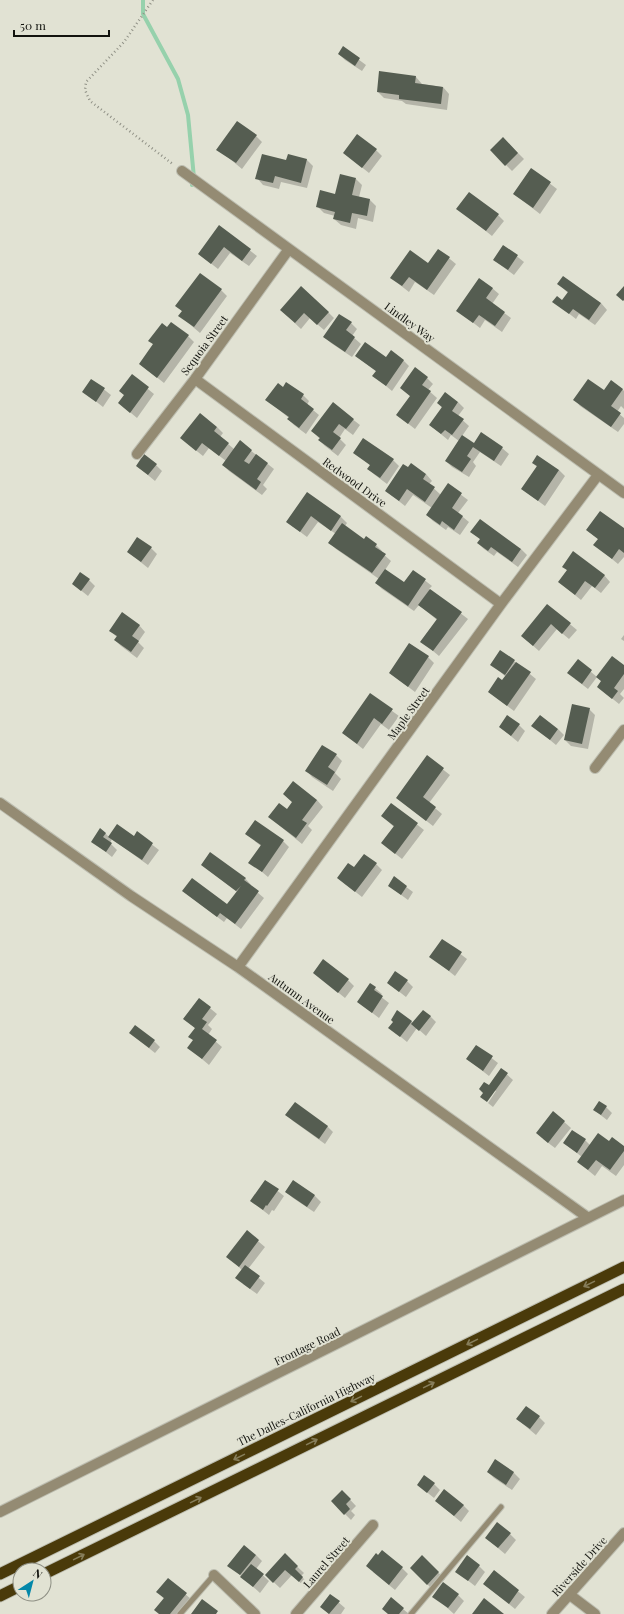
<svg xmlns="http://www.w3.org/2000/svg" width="624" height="1614" viewBox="0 0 624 1614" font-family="'Playfair Display',serif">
  <rect width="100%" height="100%" fill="#e1e2d3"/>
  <path fill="#0003" d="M343 48 366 65 362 71 345 60 339 54Z
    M416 77 422 84 443 87 449 94 447 110 406 104 402 101 384 98 378 92Z
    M256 136 262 142 242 169 218 149Z
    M503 138 524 159 512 171 491 150Z
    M376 150 382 156 369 173 344 153Z
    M306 159 313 166 307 188 281 182 279 189 263 185 257 178 287 162Z
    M531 169 557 189 540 214 514 194Z
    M356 179 362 185 359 197 370 200 376 206 373 222 358 218 356 229 341 225 334 219 335 216 324 213 318 207 336 195Z
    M458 209 498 215 504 221 492 236Z
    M220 227 257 256 249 266 230 253 218 269 199 254Z
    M504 246 524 262 514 275 494 260Z
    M439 250 456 264 434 295 415 282 409 292 391 278 429 264Z
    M559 284 601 303 607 310 595 325 579 314 576 319 554 302 562 301 568 293Z
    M492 288 499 294 492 304 511 318 502 332 485 320 480 328 458 311Z
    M221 290 227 296 200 333 180 316 183 312 177 306Z
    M281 310 328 312 334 318 324 330 310 318 301 329Z
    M351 323 357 329 352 336 361 344 352 357 331 343 324 337Z
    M167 328 188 336 194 342 164 383 140 364 154 345 150 341Z
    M356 356 403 360 409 366 392 391 374 376 377 372Z
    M132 376 154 394 137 418 119 403 125 396 120 391Z
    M427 378 433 384 428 390 437 398 415 429 397 415 411 397 401 388Z
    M92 380 111 395 103 407 84 392Z
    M283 388 303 395 309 401 307 405 319 415 306 434 294 425 288 419 289 418 267 400Z
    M622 389 624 391V409L621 406 617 412 624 418V424L618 432 580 406 574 399 604 391Z
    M458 402 464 408 458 416 469 426 462 436 474 444 481 434 502 448 509 454 501 466 480 452 473 462 476 466 469 477 452 467 446 461 459 441 451 435 448 440 430 425 442 408 438 403Z
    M333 404 360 425 353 435 345 429 339 438 346 445 338 456 325 446 319 440 320 439 312 431Z
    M217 427 223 433 220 437 234 449 240 442 274 469 263 485 267 489 262 495 229 471 223 465 226 461 209 448 203 456 188 444Z
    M355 453 393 460 399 466 387 484 375 475 368 469 371 466Z
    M533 463 559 470 565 476 545 506 522 489 537 467Z
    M156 465 162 471 155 481 137 466Z
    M426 474 432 481 429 484 441 495 448 485 468 500 458 513 469 522 460 535 448 527 446 530 433 521 427 515 432 508 413 495 405 506 386 491Z
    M307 494 341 517 347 523 345 526 364 540 376 545 382 551 381 552 391 561 385 570 404 584 413 571 432 586 429 589 468 619 439 656 421 641 437 620 419 605 414 611 382 589 376 583 379 579 336 549 330 543 336 534 318 522 307 537 287 522Z
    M587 530H624V557L618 564 595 545 599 540Z
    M472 532 521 549 527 555 518 567 497 552 494 556 484 549 478 543 481 540Z
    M151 548 157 554 148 568 128 552Z
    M563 566 604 575 610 582 601 593 592 586 581 600 559 582 568 571Z
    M89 580 95 586 88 596 73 584Z
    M547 605 577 630 569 639 557 629 539 651 522 636Z
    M139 625 145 632 138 642 144 648 137 658 121 646 115 640 117 637 110 631Z
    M624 635V641L621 639Z
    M410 644 428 657 434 663 415 692 390 673Z
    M514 661 536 679 514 711 489 692 503 682 506 677 491 664Z
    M578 661 597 677 624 666V689L620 694 624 698 619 704 598 687 602 682 597 677 588 689 575 679Z
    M370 695 399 716 389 730 381 724 363 749 343 733Z
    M589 709 595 715 588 749 571 746 565 740Z
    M519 725 525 731 518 742 500 727Z
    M533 726 558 729 564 735 556 745Z
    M336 755 342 761 335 773 341 779 333 791 312 777 306 770Z
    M427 757 450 775 429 803 442 814 433 826 397 798Z
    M284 794 317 800 323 807 308 826 312 830 302 844 269 817 287 811 293 803Z
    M391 804 424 830 402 859 382 843 394 827 382 816Z
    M105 833 109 837H134L137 833 159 850 148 865 112 839 110 843 117 850 112 857 92 841Z
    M246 834 283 841 289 847 268 877 250 862 261 846Z
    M376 864 382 870 362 897 338 878 354 869Z
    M202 865 245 878 251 885 250 886 264 898 241 929 227 918 224 922 183 891 228 905 237 892Z
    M394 878 413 892 408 900 389 886Z
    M442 940 467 959 455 976 431 957Z
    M314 973 348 980 354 986 345 998Z
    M407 981 413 987 406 997 388 983Z
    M370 984 382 994 380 996 389 1003 379 1018 358 1002Z
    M199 999 217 1014 208 1025 212 1029 208 1035 222 1047 209 1065 189 1048 194 1041 190 1037 196 1029 184 1018Z
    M430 1016 436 1022 426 1036 417 1028 407 1042 390 1028 394 1022 411 1021 413 1023Z
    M130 1033 154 1041 160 1047 155 1053Z
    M476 1046 498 1063 489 1076 467 1059Z
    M501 1069 513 1080 493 1107 488 1103 496 1091 489 1086Z
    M606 1107 612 1113 607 1120 594 1110Z
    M553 1112 571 1128 555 1148 543 1139Z
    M287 1115 327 1126 333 1132 325 1144 293 1121Z
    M585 1140 590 1145 610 1142 624 1147V1165L616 1176 602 1166 595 1176 578 1162 582 1157 564 1143Z
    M265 1181 284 1196 274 1211 272 1210 269 1215 251 1201Z
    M293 1182 315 1196 321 1202 314 1212 293 1198 286 1192Z
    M247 1232 265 1247 248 1269 265 1283 257 1294 243 1284 242 1270 228 1257Z
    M539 1417 545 1423 536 1435 517 1419Z
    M496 1461 514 1473 520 1479 512 1490 494 1478 488 1472Z
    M434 1484 440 1490 434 1498 418 1485Z
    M342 1491 356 1506 351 1511 355 1515 351 1520 332 1501Z
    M436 1501 463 1505 469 1511 461 1522Z
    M510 1534 516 1540 505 1554 486 1538Z
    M256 1555 262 1561 256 1569 269 1581 260 1593 229 1565Z
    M285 1555 304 1573 301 1576 309 1584 305 1587 292 1575 280 1588 266 1575Z
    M378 1556 402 1568 408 1574 395 1590 373 1572Z
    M422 1557 445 1579 433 1590 411 1568Z
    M479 1566 485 1572 475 1586 457 1572Z
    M494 1572 525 1597 515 1609 484 1584Z
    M168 1579 192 1600 181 1614H159L164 1599 158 1592Z
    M330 1595 345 1608 341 1614H329L322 1607Z
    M458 1595 464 1601 454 1614 434 1596Z
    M391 1599 409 1614H388Z"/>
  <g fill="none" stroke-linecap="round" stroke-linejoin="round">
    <path stroke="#96d1ac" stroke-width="4" d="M143 0V14L178 79 188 115 194 178 192 185"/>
  </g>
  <path fill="#555d51" d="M343 46 360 58 355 66 338 54Z
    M379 71 416 76 415 83 443 87 441 104 399 99V95L377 92Z
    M237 121 257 135 236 163 216 150Z
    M357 134 377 149 362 168 343 153Z
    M503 137 518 153 505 166 490 150Z
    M262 154 286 160 288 154 307 159 301 183 275 176 273 183 255 179Z
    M531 168 551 182 533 208 513 194Z
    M340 174 356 178 352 195 370 199 367 216 352 213 350 223 333 219 335 212 316 207 320 190 335 194Z
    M469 192 499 214 486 231 456 209Z
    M219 225 251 249 242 261 224 247 211 264 198 254Z
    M503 245 518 255 508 270 493 260Z
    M438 249 450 257 427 290 409 277 402 286 390 278 410 250 428 263Z
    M200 273 222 289 194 327 178 316 182 311 175 306Z
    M563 276 601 303 589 320 573 309 569 314 552 302 557 296 562 300 568 292 557 284Z
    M479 278 493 288 486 298 505 312 495 326 479 315 473 323 456 311Z
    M301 286 329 312 317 325 304 313 295 323 280 310Z
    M624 286V300L623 301 616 295Z
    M339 314 352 322 346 330 355 337 345 352 323 337Z
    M171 322 189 335 157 378 139 364 153 344 148 341 162 323 167 327Z
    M365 342 386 357 391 350 404 360 386 386 372 376 376 371 355 356Z
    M415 367 428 377 422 385 431 391 408 424 396 415 410 396 400 388Z
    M132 374 149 387 130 413 118 403 124 395 119 391Z
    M91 379 105 388 96 402 82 392Z
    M588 379 604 390 611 380 623 389 611 406 621 413 611 427 573 400Z
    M286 382 304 394 301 399 314 409 299 428 287 419 289 417 265 400 278 383 283 387Z
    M445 392 458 402 452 411 464 419 452 435 445 430 441 434 429 425 442 407 437 403Z
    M333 402 354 419 346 429 339 424 333 432 341 438 332 450 318 440 320 438 311 431Z
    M200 413 217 427 214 431 229 443 219 456 202 443 196 451 180 438Z
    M481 432 503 447 494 461 473 447 467 456 471 459 462 472 445 461 462 435 474 443Z
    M363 438 394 459 380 478 367 469 370 465 353 453Z
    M240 440 252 450 244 461 249 464 256 454 268 463 257 479 261 482 256 490 222 465Z
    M144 454 157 464 148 475 136 466Z
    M537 455 559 470 538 501 521 489 537 466 532 463Z
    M411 463 426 474 423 479 435 487 425 502 407 489 399 501 385 491 403 464 408 467Z
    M448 483 462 493 452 508 463 516 454 530 442 521 440 525 426 515Z
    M307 492 341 516 331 531 311 516 300 532 286 522Z
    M600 511 624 528V553L619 549 612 559 593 545 598 539 586 530Z
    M480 519 521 549 512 562 491 547 488 551 477 543 480 539 470 532Z
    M342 523 364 539 366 536 377 544 375 547 386 554 372 573 328 543Z
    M137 537 152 547 141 562 127 552Z
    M573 551 605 575 595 588 585 581 575 595 558 582 567 570 562 567Z
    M385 569 404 582 413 570 426 579 408 606 375 583Z
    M80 572 90 579 81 591 72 584Z
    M430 589 462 612 433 651 420 642 437 619 418 605Z
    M547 604 571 623 562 634 551 624 533 646 521 636Z
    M122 612 140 625 132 636 139 641 131 652 114 640 117 636 109 631Z
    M409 643 429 656 408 687 389 673Z
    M500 650 515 660 505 675 490 665Z
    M612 656 624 665V674L614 688 618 691 612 699 597 687 601 681 596 677Z
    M578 659 592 670 582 684 567 673Z
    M516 662 531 672 507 706 488 692 498 677 502 680Z
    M370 693 393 709 382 724 374 718 357 744 342 733Z
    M572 704 590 708 582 744 564 740Z
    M507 715 520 724 511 736 499 727Z
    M540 715 558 729 550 740 531 726Z
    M322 745 337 754 328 767 335 772 327 785 305 771Z
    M427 755 444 768 423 797 436 807 426 821 396 798Z
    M293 781 317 800 302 820 307 823 296 838 268 817 279 803 287 809 292 802 283 794Z
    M391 803 418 823 395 854 381 843 394 826 381 816Z
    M255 820 284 840 262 872 248 863 261 845 245 834Z
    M117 824 134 836 137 831 153 843 142 860 108 837Z
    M100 828 106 833 103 837 112 843 106 852 91 842Z
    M210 852 246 878 244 880 259 891 235 924 220 913 217 917 182 891 192 878 227 904 241 886 236 891 201 865Z
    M364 854 377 863 355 892 337 878 348 863 354 867Z
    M394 876 407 886 401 895 388 886Z
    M442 939 462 952 449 971 429 957Z
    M323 959 349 979 338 993 313 973Z
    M395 971 408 980 399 992 387 983Z
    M370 983 376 987 374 990 383 996 372 1013 357 1002Z
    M199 998 211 1007 202 1019 207 1022 202 1029 217 1040 202 1059 187 1048 193 1040 188 1037 195 1028 183 1019Z
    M397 1010 412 1021 400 1037 388 1028 393 1022 391 1020Z
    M423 1010 431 1016 419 1031 411 1024Z
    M135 1025 155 1040 149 1048 129 1033Z
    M476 1045 493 1056 483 1071 466 1059Z
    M501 1068 508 1073 487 1102 480 1097 483 1093 479 1089 484 1082 489 1085Z
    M599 1101 607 1106 601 1115 593 1110Z
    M295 1102 328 1126 319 1139 285 1115Z
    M553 1111 565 1121 548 1143 536 1133Z
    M572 1130 586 1139 577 1153 563 1143Z
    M598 1133 609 1141 612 1137 624 1146V1151L610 1170 596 1160 588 1170 577 1162Z
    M265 1180 279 1189 267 1206 266 1205 263 1210 250 1201Z
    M293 1180 315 1195 307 1207 285 1192Z
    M247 1230 259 1240 239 1267 226 1257Z
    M245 1265 260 1276 250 1289 235 1278Z
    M526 1406 540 1416 530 1429 516 1419Z
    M495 1459 514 1472 506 1485 487 1472Z
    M424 1475 435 1483 427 1493 417 1485Z
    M444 1489 464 1505 454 1516 435 1501Z
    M342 1490 351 1499 346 1504 350 1509 344 1515 331 1501Z
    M497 1522 511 1533 498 1548 485 1538Z
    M244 1545 256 1555 240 1575 227 1566Z
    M382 1550 403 1567 389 1585 366 1566 376 1553 378 1555Z
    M285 1553 298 1566 295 1569 303 1577 299 1582 285 1570 273 1583 265 1575Z
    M422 1555 439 1572 427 1585 410 1568Z
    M467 1555 480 1565 468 1581 455 1572Z
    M251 1564 264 1574 253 1587 240 1577Z
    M494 1570 519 1590 509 1604 483 1584Z
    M168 1578 187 1593 170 1614H159L154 1610 164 1598 156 1592Z
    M443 1582 459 1594 448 1608 432 1597Z
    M330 1594 340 1601 329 1614 320 1607Z
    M391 1597 404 1608 399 1614H388L382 1609Z
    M484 1598 504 1614H472Z
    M202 1599 218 1611 216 1614H191Z"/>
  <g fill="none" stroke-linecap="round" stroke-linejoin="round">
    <g stroke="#bcbdb0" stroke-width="7">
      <path id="service" d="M180 1614 214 1575
        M411 1614 501 1507"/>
    </g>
    <g stroke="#bcbdb0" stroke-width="12">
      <path id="minor" d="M182 171 624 493
        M195 379 501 604
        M137 454 195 379 289 249
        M595 768 624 730
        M0 803 131 896 238 967 587 1217
        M238 967 501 604 598 475
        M0 1512 624 1200
        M214 1575 255 1614
        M570 1595 595 1614
        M296 1614 373 1525"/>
    </g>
    <g stroke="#bcbdb0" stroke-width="12">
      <path id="tertiary" d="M552 1614 624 1533"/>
    </g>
    <g stroke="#bcbdb0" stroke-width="13">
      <path id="trunk" d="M0 1574 624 1267
        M44 1574 624 1289
        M0 1596 20 1586"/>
    </g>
    <path stroke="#909186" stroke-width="2.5" stroke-dasharray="1 3" stroke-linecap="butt" d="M153 0 124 42 86 82 85 90 90 101 174 165"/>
    <use href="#service" stroke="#948b73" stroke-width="5"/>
    <use href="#minor" stroke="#948b73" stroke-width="10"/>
    <use href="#tertiary" stroke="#948b73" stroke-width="10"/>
    <use href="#trunk" stroke="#4a3a0a" stroke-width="11"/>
  </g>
  <defs><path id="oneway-shaft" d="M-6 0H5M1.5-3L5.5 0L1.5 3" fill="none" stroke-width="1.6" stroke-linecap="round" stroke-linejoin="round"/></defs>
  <g stroke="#867d5a">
    <use href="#oneway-shaft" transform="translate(589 1284) rotate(154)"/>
    <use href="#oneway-shaft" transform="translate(472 1342) rotate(154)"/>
    <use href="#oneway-shaft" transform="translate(429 1385) rotate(-26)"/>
    <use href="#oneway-shaft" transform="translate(356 1399) rotate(154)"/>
    <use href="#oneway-shaft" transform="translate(312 1442) rotate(-26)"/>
    <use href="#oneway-shaft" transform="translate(239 1457) rotate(154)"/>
    <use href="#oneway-shaft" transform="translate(196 1500) rotate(-26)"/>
    <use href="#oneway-shaft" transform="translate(79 1557) rotate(-26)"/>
  </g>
  <g text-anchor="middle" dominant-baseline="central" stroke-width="4" stroke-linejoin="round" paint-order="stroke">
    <g font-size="11" fill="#12130e" stroke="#e1e2d3">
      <text transform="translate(410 322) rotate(36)">Lindley Way</text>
      <text transform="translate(204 345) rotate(-54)">Sequoia Street</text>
      <text transform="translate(355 482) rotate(36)">Redwood Drive</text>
      <text transform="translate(408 713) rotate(-54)">Maple Street</text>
      <text transform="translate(302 998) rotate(36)">Autumn Avenue</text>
      <text transform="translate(307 1346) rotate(-26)">Frontage Road</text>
      <text transform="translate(306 1409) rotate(-26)">The Dalles-California Highway</text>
      <text transform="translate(326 1562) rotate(-49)">Laurel Street</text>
      <text transform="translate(579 1566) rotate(-48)">Riverside Drive</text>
    </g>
  </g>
  <g transform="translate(32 1582) rotate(36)"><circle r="19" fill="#e1e2d3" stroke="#8e8f84"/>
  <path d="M0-3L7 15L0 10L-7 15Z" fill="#0387a9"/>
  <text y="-6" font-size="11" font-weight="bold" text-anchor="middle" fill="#12130e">N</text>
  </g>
  <path d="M14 30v6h95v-6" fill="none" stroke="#12130e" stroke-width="2"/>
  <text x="20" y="30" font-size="12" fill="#12130e" stroke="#e1e2d3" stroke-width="3" paint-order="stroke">50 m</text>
</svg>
